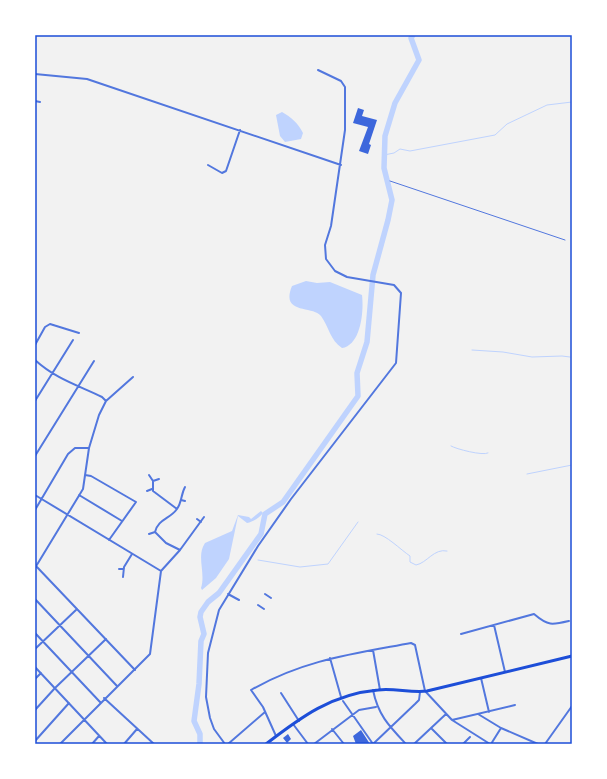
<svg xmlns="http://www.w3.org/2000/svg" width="607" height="779" viewBox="0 0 607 779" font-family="Inter,sans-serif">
  <rect width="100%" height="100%" fill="#f2f2f2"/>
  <path fill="#bfd3fe" d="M282 112C291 117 298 123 303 133L301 139 285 142 280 136 276 115Z
    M306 281 317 283 330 282 362 295C364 311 361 345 342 348 330 340 329 327 321 316 313 305 280 315 292 286Z
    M261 511 263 513C259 518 253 522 247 523L238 516 229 559 216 578 202 590 201 588C206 573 196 556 205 543L232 531 238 515 249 517 251 519Z"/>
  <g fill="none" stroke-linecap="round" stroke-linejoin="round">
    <path stroke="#bfd3fe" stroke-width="1" d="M384 155 394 153 400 149 410 151 495 135 507 124 547 105 572 102
      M472 350 503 352 532 357 562 356 570 357
      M451 446C456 449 483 456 488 453
      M527 474 572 465
      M377 534C385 534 401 550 410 556V562L416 565C427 563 434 548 447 551
      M258 560 300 567 328 564 358 522"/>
    <path stroke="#bfd3fe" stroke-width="5.5" d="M200 744V734L194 721 199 684 201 641 204 634 200 617 201 612 208 602 219 593 261 534 265 514 283 502 358 396 357 373 367 342 373 275 388 220 392 200 384 168 385 136 395 103 419 60 411 38 413 35"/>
  </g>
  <path fill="#3d67dc" d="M358 108 364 110 362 116 377 120 369 144 371 145 368 154 359 151 368 127 353 123Z
    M361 730 370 744H356L353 736Z
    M288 734 291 739 287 743 283 738Z"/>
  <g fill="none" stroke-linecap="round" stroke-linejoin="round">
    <path stroke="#5277de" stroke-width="1" d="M390 181 565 240"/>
    <path stroke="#5277de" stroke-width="2" d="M35 74 87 79 341 165
      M35 101 40 102
      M35 136V133
      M208 165 222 173 226 171 240 130
      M35 345 45 327 50 324 79 333
      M35 360C56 379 77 385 102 397L106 401
      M35 401 73 340
      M35 456 94 361
      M85 475 91 476 136 502 109 540
      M149 475 153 481
      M159 479 153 481V491L177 509
      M147 491 152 489
      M35 495 161 571
      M79 495 122 521
      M181 500 185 501
      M35 510 68 454 75 448H89
      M197 519 201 522
      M149 534 155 532
      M180 550 166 543 155 532C158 519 170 519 177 509 182 502 181 494 185 487
      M36 566 135 670
      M35 568 83 489 89 448 99 415 106 401 133 377
      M119 569H124
      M161 571 180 550 204 517
      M123 577 124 567 132 554
      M228 594 239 600
      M265 594 271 598
      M35 599 117 686
      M258 605 264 609
      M494 625 505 672
      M35 633 100 702
      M461 634 534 614C548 626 552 625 569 621
      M35 649 77 609
      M373 650 380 690
      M330 658 341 697
      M35 667 107 744
      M481 678 489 712
      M35 679 41 673
      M373 690C378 715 389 726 406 744
      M281 693 299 721
      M104 698 154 744
      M343 701 373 744 415 704 419 700 420 692
      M35 710 55 688 106 639
      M478 714 501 728 538 744
      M452 720 515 705
      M293 724 308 744
      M431 728 447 744
      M332 729 344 744
      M276 736 263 707 251 690C303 660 352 654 411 643L415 645 425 691 452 720 490 744
      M35 741 69 703
      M60 744 150 654 161 571
      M92 744 99 736
      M124 744 137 729
      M225 744 214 729 210 718 206 697 208 653 219 610 258 546 291 499 396 363 401 293 394 285 347 277 335 271 326 259 325 245 331 226 345 130V87L341 81 318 70
      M228 744 265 712
      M314 744 359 710 376 707
      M414 744 446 714
      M463 744 470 737
      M491 744 501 728
      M545 744 572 706"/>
    <path stroke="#1d4ed8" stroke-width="3" d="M266 744C301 717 332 694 378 690 394 688 411 693 427 691L572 656"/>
  </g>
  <rect width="607" height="779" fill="none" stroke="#ffffff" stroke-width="72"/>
  <rect x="36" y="36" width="535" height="707" fill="none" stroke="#1d4ed8" stroke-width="1.5"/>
</svg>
